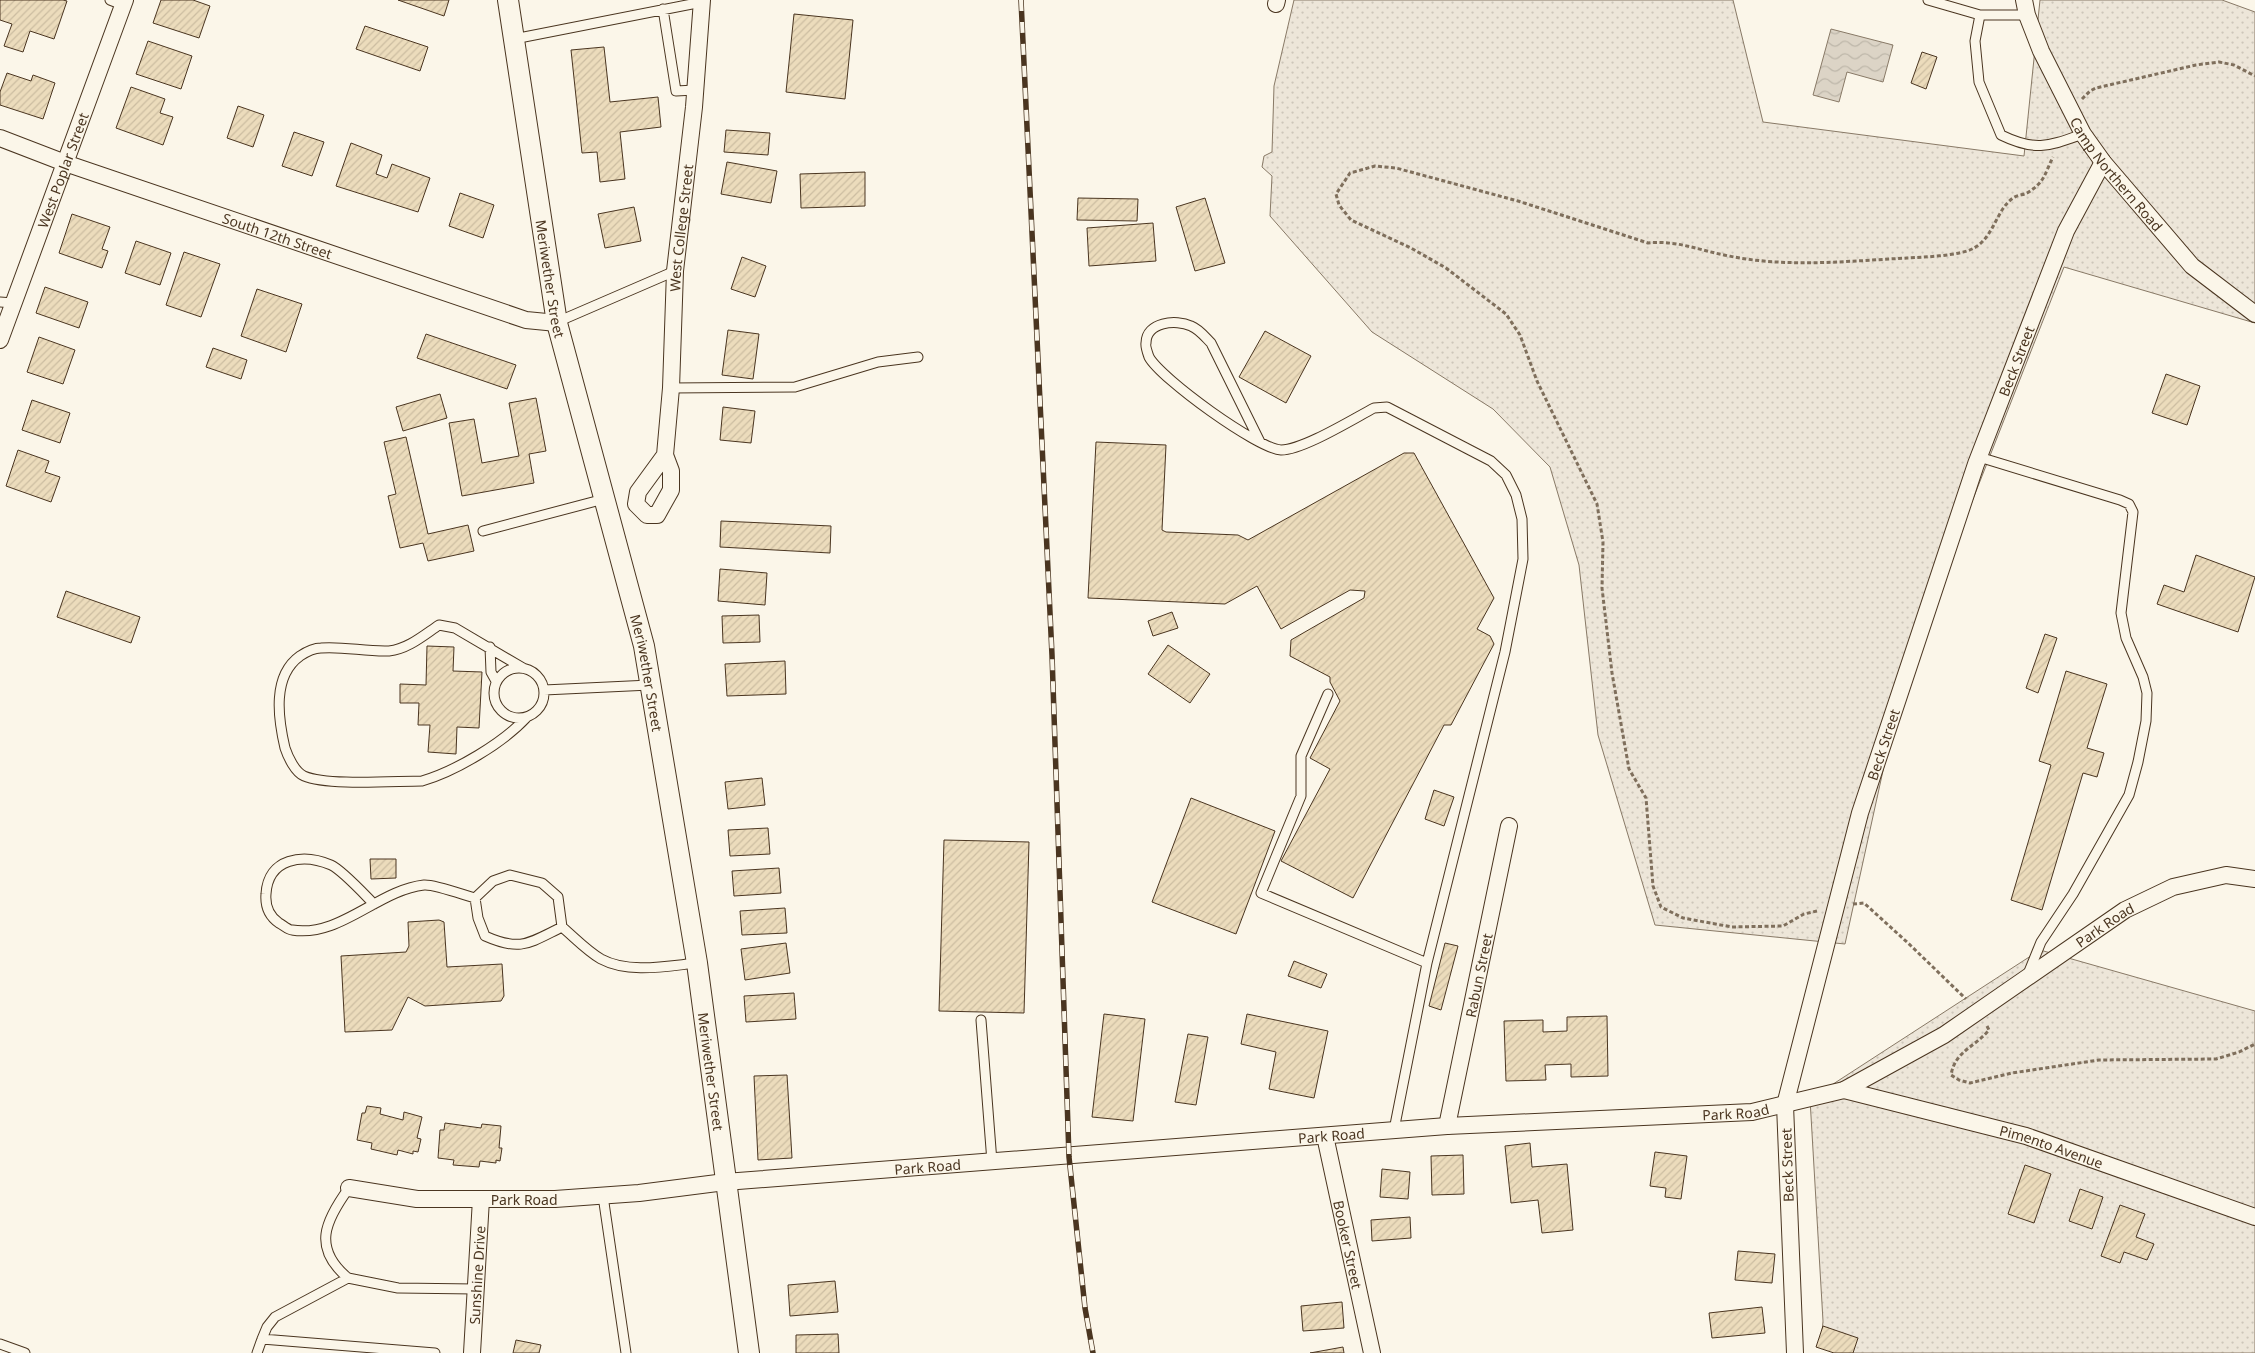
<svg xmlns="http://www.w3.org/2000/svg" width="2255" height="1353" viewBox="0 0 2255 1353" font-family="'Noto Sans',sans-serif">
  <defs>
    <pattern id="grass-dots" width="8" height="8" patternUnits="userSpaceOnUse" patternTransform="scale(1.25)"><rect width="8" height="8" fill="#ede6d9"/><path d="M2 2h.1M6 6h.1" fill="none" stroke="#cdc6ba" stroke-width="1.8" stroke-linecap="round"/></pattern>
    <pattern id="water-waves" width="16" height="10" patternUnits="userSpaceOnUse" patternTransform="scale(1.25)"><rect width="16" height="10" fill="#dcd4c6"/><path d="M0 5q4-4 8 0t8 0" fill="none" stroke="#beb7aa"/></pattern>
    <pattern id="building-hatch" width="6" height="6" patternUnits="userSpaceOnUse" patternTransform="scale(1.25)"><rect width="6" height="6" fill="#ecdcbc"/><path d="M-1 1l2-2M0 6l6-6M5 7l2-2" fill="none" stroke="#ccbda1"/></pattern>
  </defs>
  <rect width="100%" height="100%" fill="#fbf6e9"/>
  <path fill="url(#grass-dots)" stroke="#887966" d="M1294 0H1733L1763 122 2024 156 2040 0H2222L2255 12V323L2064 267 1904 675 1845 944 1655 925 1598 735 1579 565 1550 467 1493 409 1372 332 1270 216 1272 176 1262 167 1264 156 1272 152 1274 86Z
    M2040 950 2255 1011V1353H1848L1821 1344 1823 1321 1810 1099Z"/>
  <path fill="url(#water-waves)" stroke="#887966" d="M1831 29 1893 45 1883 82 1847 72 1839 102 1813 95Z"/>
  <path fill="url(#building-hatch)" stroke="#4a3520" d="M0 0H63L67 1 54 39 30 31 23 52 4 46 12 24 0 20Z
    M161 0H193L210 6 199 38 153 23Z
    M398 0H449L444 16Z
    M794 14 853 20 845 99 786 92Z
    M365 26 428 47 420 71 356 49Z
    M148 41 192 56 181 89 136 74Z
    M604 47 610 102 658 97 661 127 620 132 625 179 600 182 597 152 582 153 571 50Z
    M1922 52 1937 57 1926 89 1911 83Z
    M7 73 31 81 33 75 55 83 43 119 0 105V92Z
    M131 87 165 99 160 113 173 117 163 145 116 128Z
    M238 106 264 115 253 147 227 138Z
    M726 130 770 133 768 155 724 152Z
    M294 132 324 142 312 176 282 166Z
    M351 143 382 155 376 174 387 178 392 164 430 178 418 212 336 186Z
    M727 162 777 171 771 203 721 194Z
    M865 172V206L801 208 800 174Z
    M460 193 494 205 483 238 449 226Z
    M1078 198 1138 199 1137 221 1077 220Z
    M1205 198 1225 263 1195 271 1176 207Z
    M634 207 641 241 605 248 598 214Z
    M72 214 110 227 102 249 108 251 102 268 59 253Z
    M1153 223 1156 261 1089 266 1087 228Z
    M136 241 171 253 160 285 125 273Z
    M184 252 220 264 201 317 166 305Z
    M742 257 766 266 755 297 731 289Z
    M45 287 88 302 79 328 36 313Z
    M257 289 302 304 286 352 241 336Z
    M728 330 759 334 753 379 722 375Z
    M1265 331 1311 356 1286 403 1239 377Z
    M426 334 516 365 507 389 417 358Z
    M39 337 75 350 63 384 27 372Z
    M213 348 247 360 241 379 206 367Z
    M2166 374 2200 386 2187 425 2152 413Z
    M440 394 447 418 403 431 396 407Z
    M536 398 546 451 529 454 534 483 462 496 449 423 474 419 482 463 519 456 509 403Z
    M32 400 70 413 60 443 22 430Z
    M723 407 755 411 751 443 720 440Z
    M406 437 428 534 468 525 474 551 428 561 423 543 400 548 388 496 396 494 384 442Z
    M1096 442 1166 445 1162 530 1166 532 1238 535 1248 540 1404 453H1414L1494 598 1477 629 1490 636 1494 644 1451 725H1444L1353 898 1281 861 1330 769 1310 758 1340 701 1330 682V677L1290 656 1291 640 1364 598 1365 591 1350 590 1281 629 1257 586 1225 604 1088 598Z
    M18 450 49 461 45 472 60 477 51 502 6 486Z
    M721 521 831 526 830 553 720 547Z
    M2196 555 2255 577 2238 632 2157 604 2164 585 2184 592Z
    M720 569 767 573 765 605 718 601Z
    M66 591 140 617 131 643 57 617Z
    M1172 612 1178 628 1153 636 1148 621Z
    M759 615 760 642 723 643 722 616Z
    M2045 634 2057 638 2038 693 2026 688Z
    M1168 645 1210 674 1190 703 1148 674Z
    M427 646 454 647 453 671 482 672 479 728 457 727 456 754 428 752 430 725H418L419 703H400V684L426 685Z
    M785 661 786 694 727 696 725 664Z
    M2066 671 2107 684 2087 748 2104 753 2097 777 2083 773 2042 910 2011 900 2051 765 2039 761Z
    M762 778 765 805 728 809 725 782Z
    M1434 790 1454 797 1444 826 1425 819Z
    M1191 798 1275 831 1236 934 1152 902Z
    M768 828 770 854 730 856 728 830Z
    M944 840 1029 842 1024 1013 939 1011Z
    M370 859H396V878L371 879Z
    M779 868 781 893 734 896 732 871Z
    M785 908 787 933 742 935 740 911Z
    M439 920 444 922 447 967 502 964 504 996 501 1001 425 1006 408 997 392 1030 345 1032 341 956 406 952 409 946 408 922Z
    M786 943 790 973 745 980 741 949Z
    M1445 943 1458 946 1441 1010 1429 1006Z
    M1294 961 1327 974 1321 988 1288 976Z
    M794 993 796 1019 746 1022 744 996Z
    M1104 1014 1145 1019 1133 1121 1092 1117Z
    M1247 1014 1328 1031 1314 1098 1269 1089 1276 1052 1241 1044Z
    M1607 1016 1608 1076 1571 1077V1064L1545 1065 1546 1080 1506 1081 1504 1021 1543 1020V1032L1567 1031V1017Z
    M1188 1034 1208 1037 1196 1105 1175 1102Z
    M787 1075 792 1158 758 1160 754 1076Z
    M367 1106 381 1108 380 1114 403 1120 404 1112 422 1117 417 1138 421 1139 418 1152 413 1151V1154L398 1150 397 1155 371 1149 372 1143 357 1140 362 1113H365Z
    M445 1123 481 1128 482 1124 501 1126 499 1148H502L500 1161 496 1160V1163L480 1161 479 1167 453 1165 454 1160 438 1158 440 1130H444Z
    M1530 1143 1532 1167 1567 1164 1573 1230 1542 1233 1538 1200 1511 1203 1505 1146Z
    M1655 1152 1687 1156 1681 1199 1665 1197 1666 1188 1650 1186Z
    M1463 1155 1464 1194 1432 1195 1431 1156Z
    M2025 1165 2051 1174 2034 1223 2008 1214Z
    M1382 1169 1410 1172 1408 1199 1380 1197Z
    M2080 1189 2103 1197 2092 1229 2069 1221Z
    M2120 1205 2145 1214 2136 1237 2154 1244 2147 1260 2124 1252 2120 1263 2101 1256Z
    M1410 1217 1411 1238 1372 1241 1371 1220Z
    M1738 1251 1775 1254 1772 1283 1735 1280Z
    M835 1281 838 1312 790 1316 788 1285Z
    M1342 1302 1344 1328 1303 1331 1301 1306Z
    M1762 1307 1765 1333 1712 1338 1709 1313Z
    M1823 1326 1858 1338 1853 1353H1834L1816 1347Z
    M838 1334 839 1353H796V1335Z
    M516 1340 541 1345 539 1353H513Z
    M1343 1347 1344 1353H1310Z"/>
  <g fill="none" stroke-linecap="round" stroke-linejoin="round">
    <g stroke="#4a3520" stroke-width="11">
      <path id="service" d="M110 0 123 5
        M1928 0 1980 15
        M663 9 676 91 695 90
        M2027 15H1980L1975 41 1979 82 2001 135C2036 152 2049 146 2083 134
        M514 39 702 2
        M0 302 13 303
        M557 322 675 271
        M671 388 795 387 878 362 918 357
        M1260 442 1211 343C1205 337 1199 329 1191 326 1176 319 1146 322 1146 343 1145 346 1148 354 1149 357 1161 379 1258 449 1281 450 1303 450 1353 419 1374 408L1387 407 1491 461 1506 475 1516 495 1522 519 1523 559 1505 652 1427 963
        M1979 457 2120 500 2129 504 2133 512 2121 613 2126 638 2143 677 2147 693 2146 721 2138 762 2129 795 2073 894 2041 942 2028 974
        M483 531 604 499
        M490 647 491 672 496 681
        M494 693a25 25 0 1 1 50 0a25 25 0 1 1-50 0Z
        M523 668 455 628 439 625C424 635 408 649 389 651 366 652 343 646 321 648 313 648 306 652 300 656 272 676 278 718 285 748 288 757 295 772 304 776 327 786 394 781 422 781 456 771 503 743 527 717
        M544 690 650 685
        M1328 694 1301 756V796L1261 893 1427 963 1394 1130
        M374 904C364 894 342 870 331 865 303 853 268 858 266 894 265 906 269 916 279 923 283 925 288 930 292 930 340 938 378 890 424 885 434 884 464 895 475 898
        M562 927C529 943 521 952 485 936L478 918 475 898 493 881 510 875 542 883 558 897 562 927C574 937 587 951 601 959 629 974 667 966 697 963
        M981 1020 992 1162
        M603 1196 626 1353
        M348 1278C312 1248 325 1221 349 1188
        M262 1339 267 1327 275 1317 348 1278 398 1288 475 1289
        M0 1344 25 1353
        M257 1353 262 1339 435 1353"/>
    </g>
    <g stroke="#4a3520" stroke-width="18">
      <g id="minor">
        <path id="s1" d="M2024 0 2027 15 2041 51 2083 134 2103 162 2192 266 2255 314"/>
        <path d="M1276 4 1277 0"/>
        <path id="s2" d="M0 138 65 163 526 320 557 323"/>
        <path id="s3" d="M0 340 125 0"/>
        <path id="s4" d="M665 455 638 492 636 504 647 515H657L671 490V471L665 455 671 388 675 271 694 107 702 0"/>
        <path id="s5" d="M1844 1090 2026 1136 2255 1217"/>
        <path id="s6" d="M1447 1126 1509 826"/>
        <path id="s7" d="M1325 1136 1372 1353"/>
        <path id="s8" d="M349 1188 417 1199H555L639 1193 725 1182 1447 1126 1752 1112 1844 1090 1944 1035 2125 910 2173 887 2226 875 2255 879"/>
        <path id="s9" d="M472 1353 481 1199"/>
        <path id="s10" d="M1795 1353 1785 1105 1860 813 1976 464 2066 231 2103 162"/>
      </g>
    </g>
    <g stroke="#4a3520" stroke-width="22">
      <g id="tertiary">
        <path id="s11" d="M508 0 557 323 644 646 697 963 749 1353"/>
      </g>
    </g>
    <path stroke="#7f6f5c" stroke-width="3" stroke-dasharray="4 2.5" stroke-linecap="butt" d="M2082 99 2090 91 2096 88 2196 65 2219 62 2234 65 2255 76
      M1853 904 1864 903 1908 943 1966 999
      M1817 911 1804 914 1783 926 1732 927 1683 918 1661 907 1653 886 1646 798 1629 769 1612 673 1602 588 1603 542 1597 504 1537 381 1520 335 1506 314 1446 268 1411 248 1351 220 1339 205 1336 194 1350 173 1375 166 1396 168 1518 201 1648 243C1678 240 1701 251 1729 256 1787 268 1849 261 1907 258 1924 257 1960 256 1974 248 1994 237 1996 210 2013 198 2017 195 2023 195 2027 193 2045 182 2044 175 2053 157
      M1987 1026 1989 1030C1975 1047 1955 1051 1951 1075L1959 1080 1970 1083 2012 1073 2099 1060 2216 1059 2239 1052 2255 1044"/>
    <use href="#service" stroke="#fbf6e9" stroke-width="9"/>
    <use href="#minor" stroke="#fbf6e9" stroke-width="16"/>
    <use href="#tertiary" stroke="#fbf6e9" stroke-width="20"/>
    <g stroke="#4a3520" stroke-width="5.5">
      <path id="rail" d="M1021 0 1052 655 1069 1157 1085 1308 1093 1353"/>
    </g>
    <use href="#rail" stroke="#fbf6e9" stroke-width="4" stroke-dasharray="11" stroke-linecap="butt"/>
  </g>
  <g text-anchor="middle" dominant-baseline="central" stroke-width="4" stroke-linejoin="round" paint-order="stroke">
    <g font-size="14" fill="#4a3520" stroke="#fbf6e9">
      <text stroke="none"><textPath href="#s3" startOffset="181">West Poplar Street</textPath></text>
      <text stroke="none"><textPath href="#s1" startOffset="199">Camp Northern Road</textPath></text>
      <text stroke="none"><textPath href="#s4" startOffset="376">West College Street</textPath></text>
      <text stroke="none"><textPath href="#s2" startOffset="294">South 12th Street</textPath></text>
      <text stroke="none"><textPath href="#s11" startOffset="282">Meriwether Street</textPath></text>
      <text stroke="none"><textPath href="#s10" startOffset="1028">Beck Street</textPath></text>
      <text stroke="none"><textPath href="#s11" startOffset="688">Meriwether Street</textPath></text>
      <text stroke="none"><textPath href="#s10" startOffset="622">Beck Street</textPath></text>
      <text stroke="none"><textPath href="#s8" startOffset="1811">Park Road</textPath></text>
      <text stroke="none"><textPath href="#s6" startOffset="154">Rabun Street</textPath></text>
      <text stroke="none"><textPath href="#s11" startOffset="1092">Meriwether Street</textPath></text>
      <text stroke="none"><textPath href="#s8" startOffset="1391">Park Road</textPath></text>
      <text stroke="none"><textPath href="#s8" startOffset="986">Park Road</textPath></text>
      <text stroke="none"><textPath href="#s5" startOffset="215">Pimento Avenue</textPath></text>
      <text transform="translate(1787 1165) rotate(-92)">Beck Street</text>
      <text stroke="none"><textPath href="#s8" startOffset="581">Park Road</textPath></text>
      <text stroke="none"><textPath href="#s8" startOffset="176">Park Road</textPath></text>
      <text stroke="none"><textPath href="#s7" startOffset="111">Booker Street</textPath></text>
      <text stroke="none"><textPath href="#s9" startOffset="78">Sunshine Drive</textPath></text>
    </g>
  </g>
</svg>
